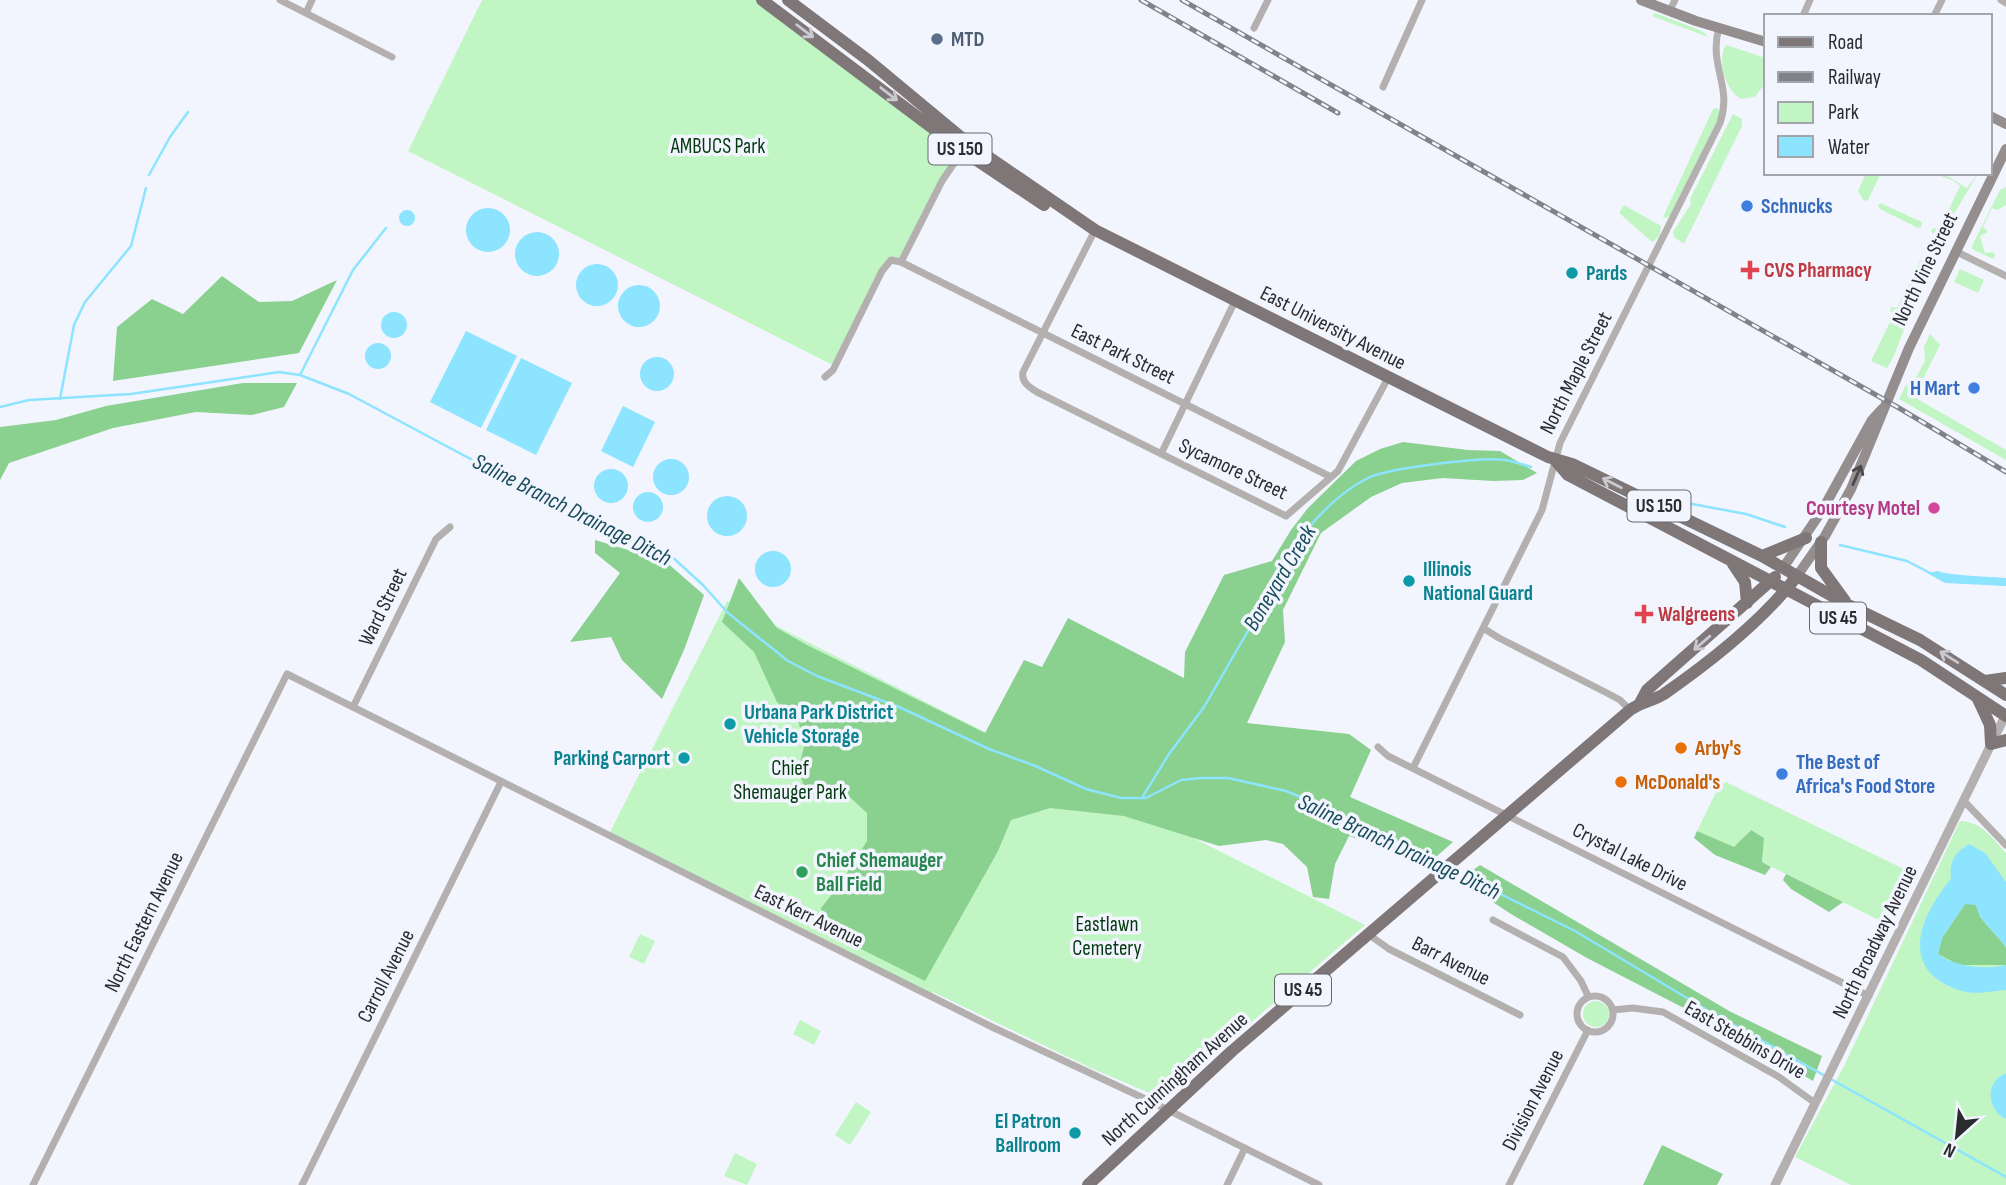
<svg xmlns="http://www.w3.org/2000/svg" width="2006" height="1185" viewBox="0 0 2006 1185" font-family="'Sofia Sans Condensed',sans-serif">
  <rect width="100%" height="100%" fill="#f2f5fe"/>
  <path fill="#c2f5c4" d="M482 0H762L963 151 942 181 901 262 891 260 833 365 408 151Z
    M1655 13 1702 31 1708 37 1652 16Z
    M1726 45 1766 58V82L1755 97 1741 99C1726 91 1716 60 1726 45Z
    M1717 108 1721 112 1715 125 1671 215 1666 218 1663 217 1713 109Z
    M1733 114 1742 119V126L1684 244 1674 237 1673 232 1691 204 1690 199Z
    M1866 173H1881L1868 200 1864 201 1858 191Z
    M1933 173C1947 173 1956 182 1967 188L1978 173 1947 226H1945L1943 236 1940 237 1931 232 1933 228 1939 230 1960 186 1954 181Z
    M2006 187V205L1997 210 1992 208 1983 227 1988 232 1980 236 1985 253 1993 252 1995 255 1993 259 1972 249V246L2000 190Z
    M1880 203 1922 222 1921 227 1918 228 1880 209 1878 206Z
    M1624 205 1661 226 1660 235 1653 242 1651 241 1619 213Z
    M1922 249 1930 251 1935 257 1934 262 1913 305 1894 356 1887 368 1871 361 1894 314 1890 311 1891 307 1897 308 1920 261 1925 258 1928 252Z
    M1960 269 1984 280 1978 293 1954 282Z
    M1930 334 1940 345 1914 397 2006 450V460L1899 399 1906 385 1914 381 1925 361 1924 347Z
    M727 601 1365 925 1207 1060 1175 1091 1162 1096 1152 1094 1093 1069 933 992 930 996 608 836Z
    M1726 782 1914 874 1889 925 1762 862 1764 838 1750 830 1734 848 1697 831 1719 786Z
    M1960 821C1982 822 1992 838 2006 853V1185H1851L1795 1157 1845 1064Z
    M640 934 655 941 644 964 629 957Z
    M1583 1014a13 13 0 1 1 26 0a13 13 0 1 1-26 0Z
    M800 1020 821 1031 814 1045 793 1034Z
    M856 1102 871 1112 850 1145 835 1135Z
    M735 1153 757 1164 747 1185 724 1176Z"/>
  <path fill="#8ad08e" d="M222 276 259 302 292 301 337 280 299 353 113 381 117 327 152 299 183 314Z
    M243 383H297L284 407 252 415 196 412 113 428 9 463 0 480V427L56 420 106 406Z
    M1403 442 1468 450 1500 451 1537 473 1523 480 1493 481 1443 478 1402 483 1371 497 1321 533 1283 610 1285 642 1247 723 1349 734 1371 750 1350 797 1453 842 1429 863 1349 836 1335 864 1329 899 1313 897 1307 867 1283 844 1266 840 1219 846 1124 816 1050 808 1011 820 998 851 925 981 827 932 821 908 840 884 867 841V813L841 789 804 786 798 770 804 747 798 719 777 702 754 652 722 622 739 578 777 628 807 645 985 733 1024 660 1042 667 1068 618 1184 678 1185 652 1224 575 1272 561 1291 530 1308 508 1356 461 1380 449Z
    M595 540 665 561 704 595 684 650 662 699 622 660 611 637 570 642 620 573 595 553Z
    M1751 830 1764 838 1762 862 1771 867 1765 875 1715 855 1694 838 1697 831 1734 847Z
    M1480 865 1731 1012 1822 1056 1813 1081 1707 1020 1587 958 1511 914 1459 880Z
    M1786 874 1843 902 1829 912 1791 889 1783 880Z
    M1965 904H1976L1980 917 2006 947V965H1959L1938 954 1942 938Z
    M1662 1145 1723 1174 1717 1185H1643Z"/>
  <path fill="#8ce4ff" d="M466 230a22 22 0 1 1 44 0a22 22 0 1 1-44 0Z
    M399 218a8 8 0 1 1 16 0a8 8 0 1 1-16 0Z
    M515 254a22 22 0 1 1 44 0a22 22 0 1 1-44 0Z
    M576 285a21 21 0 1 1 42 0a21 21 0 1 1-42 0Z
    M618 306a21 21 0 1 1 42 0a21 21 0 1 1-42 0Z
    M381 325a13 13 0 1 1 26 0a13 13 0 1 1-26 0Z
    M466 331 517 356 481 428 430 402Z
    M365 356a13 13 0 1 1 26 0a13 13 0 1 1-26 0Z
    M640 374a17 17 0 1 1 34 0a17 17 0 1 1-34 0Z
    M521 358 572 383 536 455 486 430Z
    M623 406 655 422 633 467 601 451Z
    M653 477a18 18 0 1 1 36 0a18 18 0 1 1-36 0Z
    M594 486a17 17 0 1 1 34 0a17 17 0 1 1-34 0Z
    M633 507a15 15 0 1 1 30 0a15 15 0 1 1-30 0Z
    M707 516a20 20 0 1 1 40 0a20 20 0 1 1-40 0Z
    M755 569a18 18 0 1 1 36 0a18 18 0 1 1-36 0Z
    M1938 571C1945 575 1993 577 2006 578V586L1945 583 1927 573Z
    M1969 844 1985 853 2006 882V947L1980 917 1976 905 1965 904 1942 938 1938 954C1955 967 1986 970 2006 965V990C1993 991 1975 995 1962 991 1898 972 1918 918 1951 879 1949 862 1954 853 1969 844Z
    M2006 1073V1119C1992 1113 1985 1093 1996 1080 1998 1077 2003 1075 2006 1073Z"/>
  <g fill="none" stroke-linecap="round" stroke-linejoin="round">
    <path stroke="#8ce4ff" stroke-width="2.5" d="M149 175 170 137 188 112
      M300 375 353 270 386 228
      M60 399 74 325 85 302 131 246 146 188
      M0 407 29 400 131 394 279 372 300 375 349 394 575 515 635 543 670 555 703 585 728 613 788 661 817 676 899 707 989 749 1033 765 1086 789 1121 798H1146L1181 780 1201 778H1228L1286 791 1315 803 1443 865
      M1676 501 1746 514 1785 527
      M1840 545 1907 561 1930 573
      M1143 796 1169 754 1204 707 1305 532C1322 511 1341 492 1366 479 1385 468 1482 457 1505 460 1514 461 1523 465 1531 467
      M1452 870 1575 931 1707 1010 2006 1177"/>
    <path stroke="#b5b0b0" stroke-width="7" d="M280 0 392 57
      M2001 0 2006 3
      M1670 10 1675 0
      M306 13 312 0
      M1803 16 1810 0
      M1934 16 1942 0
      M1254 28 1268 0
      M1383 87 1422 0
      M1095 230 1023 372C1021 382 1029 387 1037 392L1286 516 1338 471 1388 378
      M1955 251 2006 276
      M901 262 942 181 963 150
      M825 377 833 370 882 271 891 260 901 262 1331 477
      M1161 454 1235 301
      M1483 628 1499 638 1607 693 1620 700 1630 710
      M353 707 436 539 450 527
      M1378 747 1388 756 1869 996
      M1413 768 1542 510 1560 443 1720 123C1733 85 1708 67 1719 27
      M1963 800 2006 845
      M1493 920 1563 957 1581 981 1588 996
      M1368 934 1389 949 1520 1015
      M1577 1014a18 18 0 1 1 36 0a18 18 0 1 1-36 0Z
      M1613 1010 1633 1008 1663 1012 1779 1077 1815 1103
      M33 1185 287 674 992 1027 1154 1103 1319 1185
      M302 1185 501 782
      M1227 1185 1245 1148
      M1509 1185 1588 1030"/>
    <path stroke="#b5b0b0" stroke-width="9" d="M1775 1185 2006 714"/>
    <path stroke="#958e8f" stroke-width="10" d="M1641 0 1696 21 1766 42
      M1990 116 2006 124
      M1783 568 1823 509 1872 420 1882 409
      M1797 576 1825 536 1851 489 1909 348 2006 149"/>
    <path stroke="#7e7677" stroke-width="12" d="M762 0 963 151 1044 205
      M788 0 868 60 968 143 1095 230 1548 457 1572 464 1762 556 1848 605 1920 640 2006 695
      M1555 460 1568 475 1921 660 2006 716
      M1821 542V568L1845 601
      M1762 556 1806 538
      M1733 564 1745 582 1747 603
      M1985 681 2006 678
      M1978 699 1990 725 1991 744 2006 740
      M1640 703 1647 690 1775 577
      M1088 1185 1232 1051 1630 710C1641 702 1653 701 1664 694 1710 662 1763 620 1797 576"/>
    <g stroke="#818389" stroke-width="5">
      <path id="rail" d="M1141 0 1338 113
        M1182 0 1899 408 2006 472"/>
    </g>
    <use href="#rail" stroke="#f2f5fe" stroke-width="2.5" stroke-dasharray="8" stroke-linecap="butt"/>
  </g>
  <defs><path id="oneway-shaft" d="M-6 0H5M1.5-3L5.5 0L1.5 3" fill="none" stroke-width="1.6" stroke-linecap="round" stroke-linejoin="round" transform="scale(1.75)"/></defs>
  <g stroke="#c9c9cf">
    <use href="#oneway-shaft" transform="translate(805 31) rotate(37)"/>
    <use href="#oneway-shaft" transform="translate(889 94) rotate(38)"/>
    <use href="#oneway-shaft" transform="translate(1612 483) rotate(-153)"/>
    <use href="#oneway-shaft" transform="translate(1702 643) rotate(139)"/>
    <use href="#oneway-shaft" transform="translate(1949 657) rotate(-148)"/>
  </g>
  <use stroke="#4b494c" href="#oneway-shaft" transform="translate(1857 475) rotate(-67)"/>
  <circle fill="#5c6f8a" stroke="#f2f5fe" stroke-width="2.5" cx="937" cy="39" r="7"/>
  <g fill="#3f7fe0" stroke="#f2f5fe" stroke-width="2.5">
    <circle cx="1747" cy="206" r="7"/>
    <circle cx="1974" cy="388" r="7"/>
    <circle cx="1782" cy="774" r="7"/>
  </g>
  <g fill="#e0444e" stroke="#f2f5fe" stroke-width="2.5">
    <path d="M1746.5 259.5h7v7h7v7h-7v7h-7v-7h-7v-7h7z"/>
    <path d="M1640.5 603.5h7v7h7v7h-7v7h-7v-7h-7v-7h7z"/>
  </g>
  <g fill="#0f9aa8" stroke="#f2f5fe" stroke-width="2.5">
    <circle cx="1572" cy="273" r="7"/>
    <circle cx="1409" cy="581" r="7"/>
    <circle cx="730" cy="724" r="7"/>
    <circle cx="684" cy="758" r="7"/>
    <circle cx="1075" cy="1133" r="7"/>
  </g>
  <circle fill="#d1479c" stroke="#f2f5fe" stroke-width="2.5" cx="1934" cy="508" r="7"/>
  <g fill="#e8710a" stroke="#f2f5fe" stroke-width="2.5">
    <circle cx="1681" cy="748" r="7"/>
    <circle cx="1621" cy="782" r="7"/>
  </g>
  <circle fill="#2e9e5b" stroke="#f2f5fe" stroke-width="2.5" cx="802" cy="872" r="7"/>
  <g text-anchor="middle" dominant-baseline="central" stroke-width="7" stroke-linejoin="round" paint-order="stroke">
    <g fill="#f2f5fe" stroke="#67686e" stroke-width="2">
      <rect x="928.5" y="133.5" width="63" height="31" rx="5"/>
      <rect x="1627.5" y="490.5" width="63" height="31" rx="5"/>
      <rect x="1810" y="602.5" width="56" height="31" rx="5"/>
      <rect x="1275" y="974.5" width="56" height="31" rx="5"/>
    </g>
    <g font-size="19" font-weight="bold" fill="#2b2c30">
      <text x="960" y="149">US 150</text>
      <text x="1659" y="506">US 150</text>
      <text x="1838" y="618">US 45</text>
      <text x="1303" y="990">US 45</text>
    </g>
    <g font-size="21" font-weight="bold" fill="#4e5e75" stroke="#f2f5fe" text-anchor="start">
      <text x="951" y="39">MTD</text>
    </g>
    <g font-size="21" fill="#05390f" stroke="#f2f5fe">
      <text x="718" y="146">AMBUCS Park</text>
      <text x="790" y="768">Chief<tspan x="790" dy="24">Shemauger Park</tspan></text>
      <text x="1107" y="924">Eastlawn<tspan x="1107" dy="24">Cemetery</tspan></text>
    </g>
    <g font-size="21" font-weight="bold" fill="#366cbe" stroke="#f2f5fe" text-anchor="start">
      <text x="1761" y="206">Schnucks</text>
      <text x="1960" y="388" text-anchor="end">H Mart</text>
      <text x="1796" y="762">The Best of<tspan x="1796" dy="24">Africa's Food Store</tspan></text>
    </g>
    <g font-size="21" fill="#2b2c30" stroke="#f2f5fe">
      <text transform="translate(1925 269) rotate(-64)">North Vine Street</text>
      <text transform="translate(1333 328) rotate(27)">East University Avenue</text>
      <text transform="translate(1123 354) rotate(26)">East Park Street</text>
      <text transform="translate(1576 373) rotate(-63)">North Maple Street</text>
      <text transform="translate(1233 469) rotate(25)">Sycamore Street</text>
      <text transform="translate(383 607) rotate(-64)">Ward Street</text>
      <text transform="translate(1630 857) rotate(27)">Crystal Lake Drive</text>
      <text transform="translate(809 916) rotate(26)">East Kerr Avenue</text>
      <text transform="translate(144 922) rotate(-64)">North Eastern Avenue</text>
      <text transform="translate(1875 942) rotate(-64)">North Broadway Avenue</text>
      <text transform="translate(1451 961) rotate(27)">Barr Avenue</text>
      <text transform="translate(386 976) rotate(-63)">Carroll Avenue</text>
      <text transform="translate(1745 1040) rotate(30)">East Stebbins Drive</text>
      <text transform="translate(1175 1079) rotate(-42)">North Cunningham Avenue</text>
      <text transform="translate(1533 1100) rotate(-63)">Division Avenue</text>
    </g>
    <g font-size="21" font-weight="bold" fill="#be3a42" stroke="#f2f5fe" text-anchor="start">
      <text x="1764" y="270">CVS Pharmacy</text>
      <text x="1658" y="614">Walgreens</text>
    </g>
    <g font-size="21" font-weight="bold" fill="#0d838f" stroke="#f2f5fe" text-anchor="start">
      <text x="1586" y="273">Pards</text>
      <text x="1423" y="569">Illinois<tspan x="1423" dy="24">National Guard</tspan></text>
      <text x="744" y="712">Urbana Park District<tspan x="744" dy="24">Vehicle Storage</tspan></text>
      <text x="670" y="758" text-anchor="end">Parking Carport</text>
      <text x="1061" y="1121" text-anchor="end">El Patron<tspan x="1061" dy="24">Ballroom</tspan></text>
    </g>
    <g font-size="21" font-weight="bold" fill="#b23c85" stroke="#f2f5fe" text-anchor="end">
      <text x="1920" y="508">Courtesy Motel</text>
    </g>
    <g font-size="21" font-weight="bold" fill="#c56008" stroke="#f2f5fe" text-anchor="start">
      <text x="1695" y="748">Arby's</text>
      <text x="1635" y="782">McDonald's</text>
    </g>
    <g font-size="21" font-weight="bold" fill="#27864d" stroke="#f2f5fe" text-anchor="start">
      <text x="816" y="860">Chief Shemauger<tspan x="816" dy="24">Ball Field</tspan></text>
    </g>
    <g font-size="23" font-style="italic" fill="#1b4e5c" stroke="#f2f5fe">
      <text transform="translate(572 510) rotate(27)">Saline Branch Drainage Ditch</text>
      <text transform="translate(1280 578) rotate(-59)">Boneyard Creek</text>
      <text transform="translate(1399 847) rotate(25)">Saline Branch Drainage Ditch</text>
    </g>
  </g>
  <rect x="1764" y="14" width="228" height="161" fill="#f2f5fe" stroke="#a2a5ac" stroke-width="2"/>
  <rect x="1778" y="37" width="35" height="10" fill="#7e7677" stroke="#a2a5ac" stroke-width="2"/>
  <text x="1828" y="49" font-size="21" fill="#2b2c30">Road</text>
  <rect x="1778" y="72" width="35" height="10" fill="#818389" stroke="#a2a5ac" stroke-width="2"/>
  <text x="1828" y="84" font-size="21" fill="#2b2c30">Railway</text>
  <rect x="1778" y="102" width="35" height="21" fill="#c2f5c4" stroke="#a2a5ac" stroke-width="2"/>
  <text x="1828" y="119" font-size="21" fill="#2b2c30">Park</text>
  <rect x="1778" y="136" width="35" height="21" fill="#8ce4ff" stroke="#a2a5ac" stroke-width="2"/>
  <text x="1828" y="154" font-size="21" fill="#2b2c30">Water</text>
  <g transform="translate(1957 1136) rotate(207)" stroke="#f2f5fe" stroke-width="5" paint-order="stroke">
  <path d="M0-5L12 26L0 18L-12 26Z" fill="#2b2c30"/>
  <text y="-10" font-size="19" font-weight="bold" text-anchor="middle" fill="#2b2c30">N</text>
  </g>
</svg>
